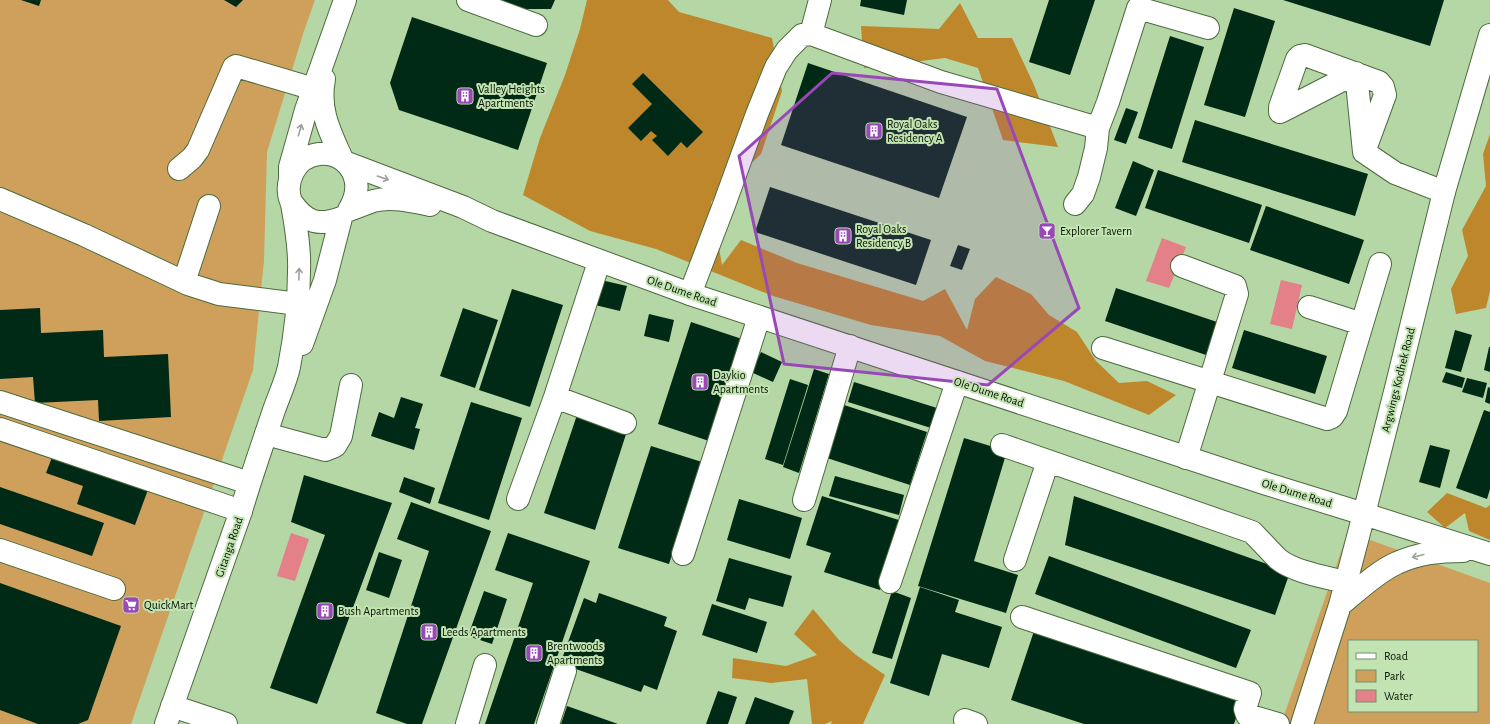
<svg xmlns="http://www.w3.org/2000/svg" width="1490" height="724" viewBox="0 0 1490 724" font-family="'Alegreya Sans',sans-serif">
  <rect width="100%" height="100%" fill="#b5d7a5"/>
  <path fill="#cfa05b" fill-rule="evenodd" d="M0 0H315L304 31 267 152 264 261 253 370 131 724H0Z
    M1348 532 1490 583V724H1281ZM1349 641H1477V711H1349Z"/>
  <path fill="#bf872b" d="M587 0H668L679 12 772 38 782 91 761 154 711 202 722 265 741 240 797 263 923 301 945 289 967 330 975 299 996 277 1031 294 1049 315 1077 332 1096 361 1119 383 1147 381 1176 395 1149 415 1064 381 985 361 940 336 871 325 773 296 656 249 590 231 523 195 540 138 565 75 580 29Z
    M960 3 978 38H1012L1034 85 1058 147 1003 140 978 68 945 58 864 68 861 26 939 29Z
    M1490 134V291L1486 308 1456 314 1451 289 1468 256 1462 230 1486 186 1483 154Z
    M1447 493 1486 508 1490 505V540L1469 531 1465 513 1445 528 1427 512Z
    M813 609 839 640 856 655 885 675 863 724H831L832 721 825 724H812L807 679 771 683 732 678 733 658 786 666 817 655 794 634Z"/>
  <path fill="#e48088" d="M1162 238 1186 247 1169 288 1146 281Z
    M1281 280 1302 285 1292 329 1270 324Z
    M291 533 309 539 295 581 277 576Z"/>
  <path fill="#002a15" d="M21 0H41L39 6Z
    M224 0H243L236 7Z
    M483 0H555L551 9H522Z
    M861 0H907L904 15 860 6Z
    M1049 0H1095L1070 75 1029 62Z
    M1283 0H1444L1430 46Z
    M1234 8 1275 21 1245 117 1204 105Z
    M412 17 547 63 518 150 399 110 390 83Z
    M1170 36 1204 47 1172 149 1138 138Z
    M808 63 967 117 939 198 781 145Z
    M643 73 703 132 687 148 681 142 668 156 652 140 657 136 651 131 641 141 628 128 652 104 632 84Z
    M1126 108 1138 112 1126 144 1114 140Z
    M1195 120 1368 174 1355 216 1182 162Z
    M1133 161 1154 170 1136 216 1115 208Z
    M1158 170 1262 205 1249 243 1145 208Z
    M770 187 931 240 916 285 755 232Z
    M1266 206 1364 240 1349 284 1250 250Z
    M958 245 970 249 962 270 950 266Z
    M601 280 627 286 620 311 595 305Z
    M1116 288 1223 324 1212 357 1105 321Z
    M512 289 563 305 530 407 479 390Z
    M40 308 41 333 103 330 104 357 168 354 171 417 99 421 98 400 35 403 33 377 0 379V310Z
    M463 308 498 320 475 388 440 376Z
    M649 314 674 320 669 342 644 336Z
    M691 322 742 339 709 441 658 424Z
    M1244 330 1327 356 1315 394 1232 368Z
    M1455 330 1472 335 1461 372 1445 368Z
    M1489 347H1490V372L1484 370Z
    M761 352 782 362 773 382 751 372Z
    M814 369 829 374 799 473 783 467Z
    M1446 372 1465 378 1462 388 1442 382Z
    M1467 378 1487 383 1483 398 1462 392Z
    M790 379 808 385 783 465 765 459Z
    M854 382 937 408 931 428 848 402Z
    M1488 387 1490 388V404L1485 402Z
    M401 397 423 404 415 428 420 429 414 450 371 436 379 412 394 418Z
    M471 402 522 418 489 520 438 503Z
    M844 405 927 432 910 485 827 458Z
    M1484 410 1490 412V489L1487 499 1456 488Z
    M578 412 628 428 595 530 544 513Z
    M964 438 1007 451 974 561 1018 575 1006 613 918 586Z
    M1430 445 1450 450 1440 488 1419 482Z
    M651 446 702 462 669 564 618 548Z
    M54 452 149 487 135 525 77 504 83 486 46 473Z
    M304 475 392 503 317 704 270 688 325 535 291 522Z
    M835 476 904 495 899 515 829 496Z
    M404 477 435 488 430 504 399 492Z
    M0 487 104 523 92 556 0 524Z
    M822 496 902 521 880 590 824 572 831 553 806 545Z
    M1074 496 1290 572 1275 615 1065 545Z
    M739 499 802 518 790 559 727 540Z
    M411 502 491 531 422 724H407L376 713 429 551 397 539Z
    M508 533 590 561 534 724H485L533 583 495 570Z
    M379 552 402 560 389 598 366 590Z
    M1049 556 1251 630 1236 668 1035 594Z
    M729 558 792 576 783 607 749 598 745 610 716 601Z
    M0 583 121 626 88 720 78 724H38L0 710Z
    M920 587 959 600 955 612 1002 627 989 668 942 654 929 696 890 683Z
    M484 591 507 599 492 644 468 636Z
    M892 591 911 598 892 659 872 653Z
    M599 593 667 617 664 626 677 631 657 690 644 685 641 692 573 668 576 660 563 656 584 598 596 603Z
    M712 604 767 622 757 653 702 635Z
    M1034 631 1242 700 1234 724H1084L1011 700Z
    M718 691 737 697 728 724H706Z
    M755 697 794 711 789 724H745Z
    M567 706 618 724H561Z"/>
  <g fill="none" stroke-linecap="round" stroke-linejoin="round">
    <g stroke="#4d6b3e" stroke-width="24">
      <path id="minor" d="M468 0 536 25
        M811 34 820 0
        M1383 87 1385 95 1364 152 1356 73 1280 112V107L1297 59 1300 56 1305 55 1379 82 1383 87
        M1364 152 1395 173 1444 192
        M179 169 192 158 198 150 234 67 236 66 314 89
        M0 199 84 235 188 284 219 294 298 304
        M1075 204 1083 194 1089 177 1096 148 1098 128 1108 102 1138 8 1208 28
        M1182 266 1235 286 1237 294 1186 458
        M184 282 209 206
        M690 294 724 205 757 114 776 67 787 50 802 35 811 34 941 82 1098 128
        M1362 324 1380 264
        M1103 348 1327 419 1332 417 1336 411 1362 324 1309 307
        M555 397 625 423
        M0 402 249 483
        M0 429 241 511
        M266 434 325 450 335 446 341 436 351 385
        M1002 445 1252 532C1261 541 1269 550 1278 559 1294 572 1325 577 1345 582
        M518 499 555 397 599 262
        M804 500 850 346
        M0 550 114 589
        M683 554 759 317
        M1015 560 1048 461
        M890 582 957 382
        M1340 605C1356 592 1378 571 1397 563 1419 553 1440 551 1463 551
        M1022 617 1250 693 1245 709 1247 715 1278 724
        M172 706 226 724
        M965 720 976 724
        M467 724 485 665
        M548 724 565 671
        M1302 724 1340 605 1364 514 1490 554"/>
    </g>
    <g stroke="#4d6b3e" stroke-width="24">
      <path id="major" d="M324 79C318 110 330 132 342 159
        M347 163 463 207 492 221 690 294 1267 484 1364 514 1397 384 1444 192 1490 35
        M290 176V167L306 110 345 0
        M292 203C306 223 319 226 341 218
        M349 210C357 207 365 204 373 201 391 196 412 201 430 205
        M302 344 325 280 341 218
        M166 724 241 511C251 477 263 443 274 410 279 396 286 381 289 367 295 336 299 303 299 271 300 249 296 226 292 204 291 201 289 197 289 193 288 186 290 178 293 172 303 151 334 147 349 166 360 180 358 195 349 210"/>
    </g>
    <use href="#minor" stroke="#fff" stroke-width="22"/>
    <use href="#major" stroke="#fff" stroke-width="22"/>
  </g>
  <defs><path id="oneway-shaft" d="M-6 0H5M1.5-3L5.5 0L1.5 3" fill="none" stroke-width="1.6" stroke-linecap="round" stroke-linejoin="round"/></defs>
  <g stroke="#9ca09a">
    <use href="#oneway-shaft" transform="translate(300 130) rotate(-74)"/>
    <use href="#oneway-shaft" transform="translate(383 178) rotate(19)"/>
    <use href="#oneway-shaft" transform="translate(299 274) rotate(-89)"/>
    <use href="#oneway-shaft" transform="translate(1418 556) rotate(166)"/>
  </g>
  <path fill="#9948b8" fill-opacity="0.2" stroke="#9948b8" stroke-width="3" stroke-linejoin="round" d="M832 73 997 89 1079 308 988 385 784 364 739 156Z"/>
  <defs>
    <g id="building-square" transform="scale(0.9)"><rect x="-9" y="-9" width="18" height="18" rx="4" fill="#9948b8" stroke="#c2e4b2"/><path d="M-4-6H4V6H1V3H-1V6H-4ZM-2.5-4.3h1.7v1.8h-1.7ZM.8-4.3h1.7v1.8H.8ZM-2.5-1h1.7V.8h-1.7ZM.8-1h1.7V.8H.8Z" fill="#fff"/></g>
    <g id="bar-square" transform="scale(0.9)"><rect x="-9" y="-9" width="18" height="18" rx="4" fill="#9948b8" stroke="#c2e4b2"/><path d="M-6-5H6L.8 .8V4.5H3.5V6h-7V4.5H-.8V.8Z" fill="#fff"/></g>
    <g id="supermarket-square" transform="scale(0.9)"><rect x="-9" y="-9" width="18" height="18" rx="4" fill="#9948b8" stroke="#c2e4b2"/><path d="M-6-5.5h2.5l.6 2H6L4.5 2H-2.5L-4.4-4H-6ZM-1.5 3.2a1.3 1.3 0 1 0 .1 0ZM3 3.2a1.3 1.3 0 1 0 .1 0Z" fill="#fff"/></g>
  </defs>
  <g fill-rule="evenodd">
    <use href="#building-square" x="465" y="96"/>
    <use href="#building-square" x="874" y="131"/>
    <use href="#bar-square" x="1047" y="231"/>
    <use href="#building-square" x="843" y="236"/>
    <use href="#building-square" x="700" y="382"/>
    <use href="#supermarket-square" x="131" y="605"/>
    <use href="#building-square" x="325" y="611"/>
    <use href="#building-square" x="429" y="632"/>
    <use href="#building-square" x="534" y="653"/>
  </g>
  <g text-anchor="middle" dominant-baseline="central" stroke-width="4" stroke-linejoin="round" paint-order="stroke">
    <g font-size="12" fill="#071202" stroke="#c2e4b2" text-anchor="start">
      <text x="478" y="89">Valley Heights<tspan x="478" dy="14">Apartments</tspan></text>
      <text x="887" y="124">Royal Oaks<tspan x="887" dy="14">Residency A</tspan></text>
      <text x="856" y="229">Royal Oaks<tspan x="856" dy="14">Residency B</tspan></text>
      <text x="1060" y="231">Explorer Tavern</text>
      <text x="713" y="375">Daykio<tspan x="713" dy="14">Apartments</tspan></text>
      <text x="144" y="605">QuickMart</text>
      <text x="338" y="611">Bush Apartments</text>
      <text x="442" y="632">Leeds Apartments</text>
      <text x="547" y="646">Brentwoods<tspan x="547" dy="14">Apartments</tspan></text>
    </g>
    <g font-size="12" fill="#071202" stroke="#c2e4b2">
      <text transform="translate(682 291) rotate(19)">Ole Dume Road</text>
      <text transform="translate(1398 380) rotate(-76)">Argwings Kodhek Road</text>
      <text transform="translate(989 392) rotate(18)">Ole Dume Road</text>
      <text transform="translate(1297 493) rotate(17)">Ole Dume Road</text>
      <text transform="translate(229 547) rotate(-71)">Gitanga Road</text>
    </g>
  </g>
  <rect x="1348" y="640" width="130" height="72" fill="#c2e4b2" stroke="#77906c"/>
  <rect x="1356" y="653" width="20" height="6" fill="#ffffff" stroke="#77906c"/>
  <text x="1384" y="660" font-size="12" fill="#071202">Road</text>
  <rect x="1356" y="670" width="20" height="12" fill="#cfa05b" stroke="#77906c"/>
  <text x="1384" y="680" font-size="12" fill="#071202">Park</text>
  <rect x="1356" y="690" width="20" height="12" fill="#e48088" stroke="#77906c"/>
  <text x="1384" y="700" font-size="12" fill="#071202">Water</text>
</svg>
